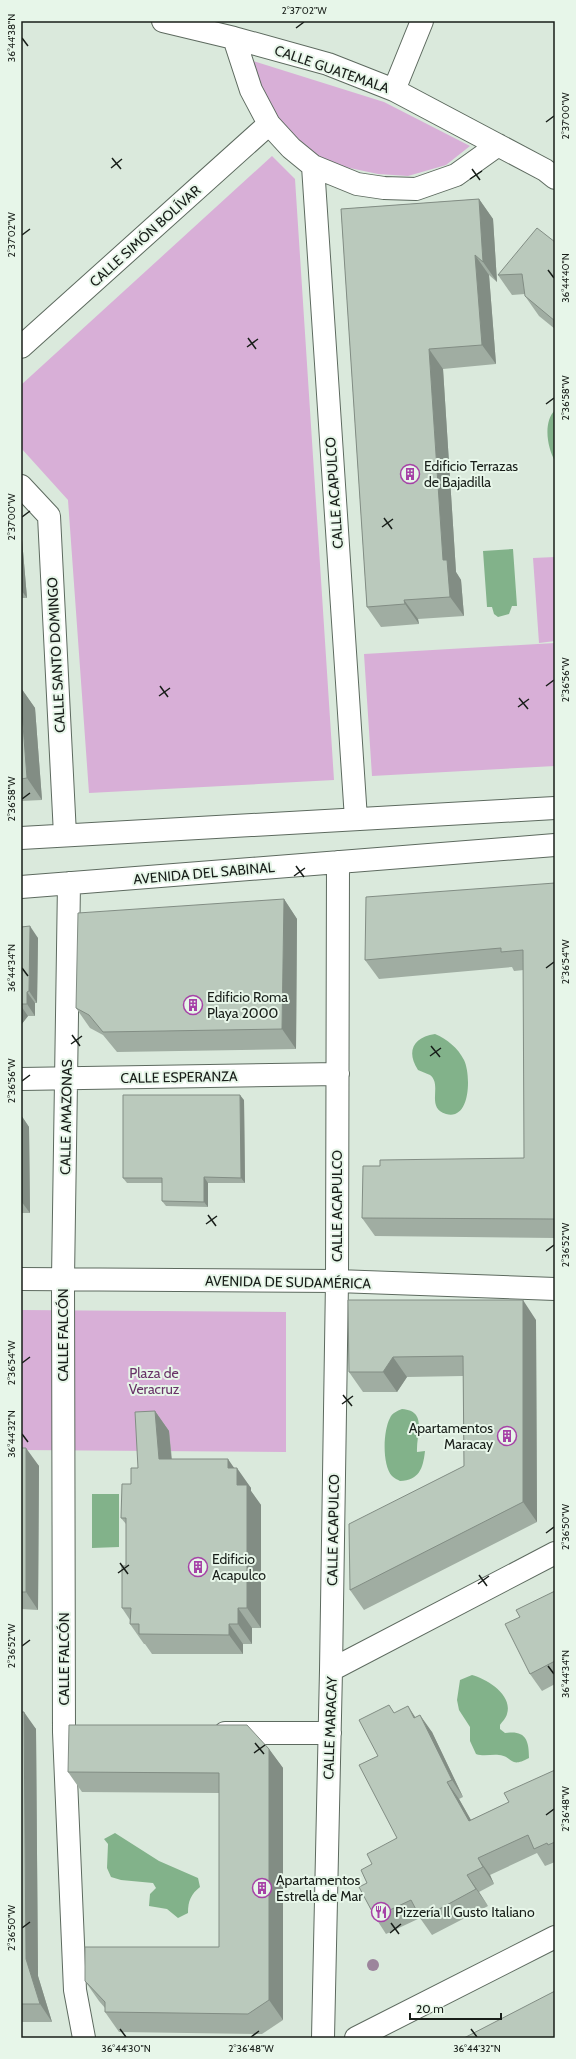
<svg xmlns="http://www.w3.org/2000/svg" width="576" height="2059" viewBox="0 0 576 2059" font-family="Cabin,sans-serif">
  <rect width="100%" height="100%" fill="#dae9dc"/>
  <path fill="#d8afd7" d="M253 61 384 102 470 146 446 165 408 176 378 174 345 167 318 158 276 119 257 86Z
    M272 156 295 179 334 780 89 793 68 500 21 448V385Z
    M555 557V641L539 643 533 558Z
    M555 643V766L372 776 364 654Z
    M21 1310 286 1312V1452L21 1450Z"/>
  <path fill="#82b28a" d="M555 410V461C547 447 543 422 555 410Z
    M513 549 517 606H512L509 614 498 617 494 614 492 607H487L483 551Z
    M435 1034C447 1039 458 1048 464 1060 471 1074 471 1121 446 1114 425 1108 443 1085 430 1075 426 1073 422 1072 418 1070 406 1052 413 1037 435 1034Z
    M402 1409C428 1411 416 1434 417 1452L425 1451C423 1469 419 1480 400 1481 398 1480 394 1478 392 1476 382 1465 383 1431 390 1418 392 1413 397 1411 402 1409Z
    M92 1494H119V1547L92 1548Z
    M472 1675C487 1679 513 1695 507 1714 506 1718 502 1722 500 1725V1729L505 1733C525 1730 529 1739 529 1758 509 1769 513 1756 499 1755 491 1754 484 1757 476 1754L470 1741V1727L459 1710 457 1700 460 1680Z
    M115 1833 159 1861 198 1878 200 1887C191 1894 188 1901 188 1913L178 1918 167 1909 149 1906 150 1894 156 1888 153 1883 121 1880 111 1877 107 1868 108 1844 104 1839Z"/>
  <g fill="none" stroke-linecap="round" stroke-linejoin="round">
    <g stroke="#5d6a5f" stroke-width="24">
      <path id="minor" d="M163 21 234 38 328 64 394 90 545 170 555 178
        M234 38 251 90 269 124 291 148 313 166 357 184 384 188 416 189 456 175 498 145
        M394 90 422 21
        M313 166 356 819
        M21 347 269 124
        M21 486 49 516 65 835
        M21 838 555 808
        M69 883 63 1279 64 1732 75 1990 84 2038
        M21 887 555 845
        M21 1079 338 1074
        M21 1279 337 1281 555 1289
        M331 1670 337 1281 338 862
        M225 1733H330
        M323 2038 331 1670 555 1553
        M356 2038 555 1937"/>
    </g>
    <use href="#minor" stroke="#fff" stroke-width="22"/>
  </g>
  <circle fill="#9c859c" cx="373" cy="1965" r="6"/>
  <path fill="#a0ada2" d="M479 199 493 219 497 282 489 275 496 364 443 369 456 572 461 580 464 616 418 619 419 624 381 627 367 607 341 209Z
    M555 242V329L539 316 525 296V294L512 295 498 275Z
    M21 528 27 598H21Z
    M21 688 35 708 42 800 21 801Z
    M555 883V1238L375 1236 362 1218 380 1166 524 1158V970L514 971 512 967 379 979 365 960Z
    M284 899 297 919 296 1049 117 1052 103 1035 90 1028 76 1008Z
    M21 927 38 938 37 1003H35V1016H28L21 1025Z
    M244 1100 245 1183H208V1207L166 1206 162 1201V1183H127L123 1178Z
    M21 1115 29 1127 30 1213H21Z
    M348 1300 536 1320 537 1522 364 1610 350 1590 464 1466 463 1376 407 1377 397 1392H363L349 1372Z
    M155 1411 169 1431 172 1459 235 1468 251 1488V1491L261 1505V1628H252V1644H243V1654H152L145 1644H144L130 1624V1620L122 1608 126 1566V1524L121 1518 138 1468Z
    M21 1448 39 1466 38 1610 21 1609Z
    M555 1591V1684L542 1691 530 1674 520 1617Z
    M21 1712 36 1729 38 1976 52 2022H21Z
    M395 1713 415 1718 432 1732 463 1797 459 1799 471 1820 509 1802 555 1770V1862L545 1866 537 1853 490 1875 494 1884 479 1892 488 1906 432 1935 420 1918 386 1934 375 1917 367 1883 372 1864 397 1838 378 1756Z
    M269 1749 283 1768V2020L262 2034 119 2032 105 2012V2008L99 2001 85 1981 219 1947V1793L82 1792 68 1772Z"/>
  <path fill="#828d84" d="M479 199 493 219 497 282 483 262Z
    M475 255 489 275 496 364 482 345Z
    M429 349 443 369 456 572 461 580 464 616 450 597 443 560Z
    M21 528 27 598 21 590Z
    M404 600 418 619 419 624 405 604Z
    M21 688 35 708 42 800 27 778 21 698Z
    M284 899 297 919 296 1049 282 1029Z
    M30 926 38 938 37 1003 29 991Z
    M27 992 35 1003V1016L27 1004Z
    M21 1006 28 1016 21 1025Z
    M240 1095 244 1100 245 1183 241 1178Z
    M21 1115 29 1127 30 1213 21 1201Z
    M204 1177 208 1183V1207L204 1202Z
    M523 1300 536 1320 537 1522 523 1502Z
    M393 1357 407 1377 397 1392 383 1372Z
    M155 1411 169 1431 173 1479 159 1459Z
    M26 1448 39 1466 38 1610 26 1592Z
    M228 1459 237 1472V1468L251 1488V1491L261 1505V1628L247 1608 228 1468Z
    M238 1608 252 1628V1644L238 1624Z
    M229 1624 243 1644V1654L229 1635Z
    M408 1706 419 1723 414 1718Z
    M24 1712 36 1729 38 1976 52 2022 40 2004 26 1959Z
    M420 1715 432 1732 463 1797 452 1780Z
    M269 1749 283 1768V2020L269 2000Z
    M447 1782 459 1799 481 1838 469 1821Z
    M478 1858 490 1875 494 1884 483 1867Z
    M467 1875 479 1892 488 1906 476 1889Z"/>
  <path fill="#bac9bc" stroke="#828d84" d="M479 199 483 262 475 255 482 345 429 349 443 560H447L450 597 404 600 405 604 367 607 341 209Z
    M537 228 555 242V321L525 296 522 274 498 275Z
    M21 698 27 778 21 779Z
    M555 883V1219L362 1218 363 1166H380V1160L524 1158 523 950 501 952V948L365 960 366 897Z
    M284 899 282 1029 103 1032 89 1015 76 1008 78 913Z
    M30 926 29 991 27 992V1004H21V927Z
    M123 1095H240L241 1178 204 1177V1202L162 1201V1178H123Z
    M348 1300H523V1502L350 1590 349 1524 464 1466 463 1356 393 1357 383 1372H349Z
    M155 1411 159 1459H228V1468H237V1485H247V1608H238V1624H229V1635L139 1634V1624H130L131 1608H122V1566H126V1518H121L122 1484H131V1468H138L135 1412Z
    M21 1448H26V1592H21Z
    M555 1591V1661L530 1674 505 1624 520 1617 516 1610Z
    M389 1705 394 1713 408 1706 414 1718 420 1715 452 1780 447 1782 469 1821 509 1802 504 1793 555 1770V1842L548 1845 547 1843 534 1849 528 1835 478 1858 483 1867 467 1875 476 1889 421 1919 411 1900 375 1917 359 1887 367 1883 361 1870 372 1864 367 1854 397 1838 359 1765 378 1756 359 1720Z
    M21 1712H24L26 1959 40 2004H21Z
    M69 1725H247L269 1749V2000L248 2014 105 2012V2002L85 1981V1947H219V1773L68 1772Z
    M555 1991V2038H464Z"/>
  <path fill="none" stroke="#181e19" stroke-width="1.5" d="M296 28 304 22M22 38 28 46M546 122 554 116M112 158 121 169M111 168 122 159M472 169 480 180M470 179 482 171M22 235 30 229M548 270 554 278M248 338 256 349M247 347 258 339M546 404 554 398M22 517 30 511M384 518 392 529M382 527 393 519M160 686 168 697M546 686 554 680M159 696 170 688M519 698 528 709M518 707 529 699M22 799 30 793M296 866 304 877M294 876 305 868M22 968 28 976M546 968 554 962M72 1035 80 1046M71 1044 82 1036M431 1046 440 1057M430 1056 441 1048M22 1081 30 1075M208 1215 216 1226M206 1224 217 1216M546 1251 554 1245M22 1363 30 1357M343 1395 352 1406M342 1404 353 1396M22 1434 28 1442M546 1533 554 1527M120 1563 128 1574M118 1573 129 1565M479 1575 487 1586M478 1584 489 1576M22 1646 30 1640M548 1666 554 1674M255 1743 264 1754M254 1753 265 1745M546 1815 554 1809M391 1923 399 1934M22 1928 30 1922M390 1933 401 1924M120 2029 126 2037M471 2029 477 2037M251 2037 259 2031"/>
  <defs>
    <g id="building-ring" transform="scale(1)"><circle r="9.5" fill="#e7f6e9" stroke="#a642a7" stroke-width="1.5"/><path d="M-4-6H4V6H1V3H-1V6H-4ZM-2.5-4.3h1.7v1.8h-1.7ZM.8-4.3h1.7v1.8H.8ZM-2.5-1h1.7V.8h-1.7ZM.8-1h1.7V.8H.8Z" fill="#a642a7"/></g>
    <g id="restaurant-ring" transform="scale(1)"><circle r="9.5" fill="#e7f6e9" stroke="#a642a7" stroke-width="1.5"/><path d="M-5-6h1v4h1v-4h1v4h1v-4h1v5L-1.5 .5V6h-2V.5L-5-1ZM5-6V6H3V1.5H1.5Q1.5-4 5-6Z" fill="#a642a7"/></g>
  </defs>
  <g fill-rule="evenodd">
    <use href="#building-ring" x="410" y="474"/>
    <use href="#building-ring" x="193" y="1005"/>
    <use href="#building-ring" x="507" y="1436"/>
    <use href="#building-ring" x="198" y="1567"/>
    <use href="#building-ring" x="262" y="1888"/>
    <use href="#restaurant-ring" x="381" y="1912"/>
  </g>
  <g text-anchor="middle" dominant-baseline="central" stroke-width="4" stroke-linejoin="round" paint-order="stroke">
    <g font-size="14" fill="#181e19" stroke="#e7f6e9">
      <text transform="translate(332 69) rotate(19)">CALLE GUATEMALA</text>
      <text transform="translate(145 236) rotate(-42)">CALLE SIMÓN BOLÍVAR</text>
      <text transform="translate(334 493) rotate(-94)">CALLE ACAPULCO</text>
      <text transform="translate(56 655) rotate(-93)">CALLE SANTO DOMINGO</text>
      <text transform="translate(204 873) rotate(-5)">AVENIDA DEL SABINAL</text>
      <text transform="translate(179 1077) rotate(-1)">CALLE ESPERANZA</text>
      <text transform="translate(66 1117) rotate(-89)">CALLE AMAZONAS</text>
      <text transform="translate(337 1206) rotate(-90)">CALLE ACAPULCO</text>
      <text transform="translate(288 1282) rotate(1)">AVENIDA DE SUDAMÉRICA</text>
      <text transform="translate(63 1335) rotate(-90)">CALLE FALCÓN</text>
      <text transform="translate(333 1530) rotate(-89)">CALLE ACAPULCO</text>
      <text transform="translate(64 1659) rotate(-90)">CALLE FALCÓN</text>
      <text transform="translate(330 1728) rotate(-88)">CALLE MARACAY</text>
    </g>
    <g font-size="14" fill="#181e19" stroke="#e7f6e9" text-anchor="start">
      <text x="424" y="466">Edificio Terrazas<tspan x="424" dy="16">de Bajadilla</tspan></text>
      <text x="207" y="997">Edificio Roma<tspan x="207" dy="16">Playa 2000</tspan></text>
      <text x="493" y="1428" text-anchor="end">Apartamentos<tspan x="493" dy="16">Maracay</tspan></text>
      <text x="212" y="1559">Edificio<tspan x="212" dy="16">Acapulco</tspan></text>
      <text x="276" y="1880">Apartamentos<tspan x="276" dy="16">Estrella de Mar</tspan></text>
      <text x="395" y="1912">Pizzería Il Gusto Italiano</text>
    </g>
    <g font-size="14" fill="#693368" stroke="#e7f6e9">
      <text x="154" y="1373">Plaza de<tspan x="154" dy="16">Veracruz</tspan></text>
    </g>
  </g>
  <rect width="576" height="2059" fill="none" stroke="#e7f6e9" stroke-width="44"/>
  <path d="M410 2013v6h91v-6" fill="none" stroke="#181e19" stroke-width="2"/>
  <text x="416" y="2013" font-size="12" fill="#181e19" stroke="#e7f6e9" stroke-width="3" paint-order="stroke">20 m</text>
  <rect x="22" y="22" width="532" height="2015" fill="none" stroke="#181e19" stroke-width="1.5"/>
  <g font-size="10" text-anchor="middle" fill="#181e19">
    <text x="304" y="14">2°37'02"W</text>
    <text transform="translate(11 38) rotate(-90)" y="4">36°44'38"N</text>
    <text transform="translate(565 116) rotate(-90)" y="4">2°37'00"W</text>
    <text transform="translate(11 235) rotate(-90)" y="4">2°37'02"W</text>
    <text transform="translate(565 278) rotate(-90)" y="4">36°44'40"N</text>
    <text transform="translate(565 398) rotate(-90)" y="4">2°36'58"W</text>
    <text transform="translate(11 517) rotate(-90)" y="4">2°37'00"W</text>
    <text transform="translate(565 680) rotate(-90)" y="4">2°36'56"W</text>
    <text transform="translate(11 799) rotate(-90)" y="4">2°36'58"W</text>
    <text transform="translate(565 962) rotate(-90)" y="4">2°36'54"W</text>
    <text transform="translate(11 968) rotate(-90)" y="4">36°44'34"N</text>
    <text transform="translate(11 1081) rotate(-90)" y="4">2°36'56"W</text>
    <text transform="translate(565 1245) rotate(-90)" y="4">2°36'52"W</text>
    <text transform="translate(11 1363) rotate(-90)" y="4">2°36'54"W</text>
    <text transform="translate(11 1434) rotate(-90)" y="4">36°44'32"N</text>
    <text transform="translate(565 1527) rotate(-90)" y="4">2°36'50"W</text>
    <text transform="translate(11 1646) rotate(-90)" y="4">2°36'52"W</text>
    <text transform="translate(565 1674) rotate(-90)" y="4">36°44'34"N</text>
    <text transform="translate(565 1809) rotate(-90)" y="4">2°36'48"W</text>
    <text transform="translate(11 1928) rotate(-90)" y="4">2°36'50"W</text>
    <text x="126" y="2052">36°44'30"N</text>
    <text x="251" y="2052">2°36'48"W</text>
    <text x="477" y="2052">36°44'32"N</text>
  </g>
</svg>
